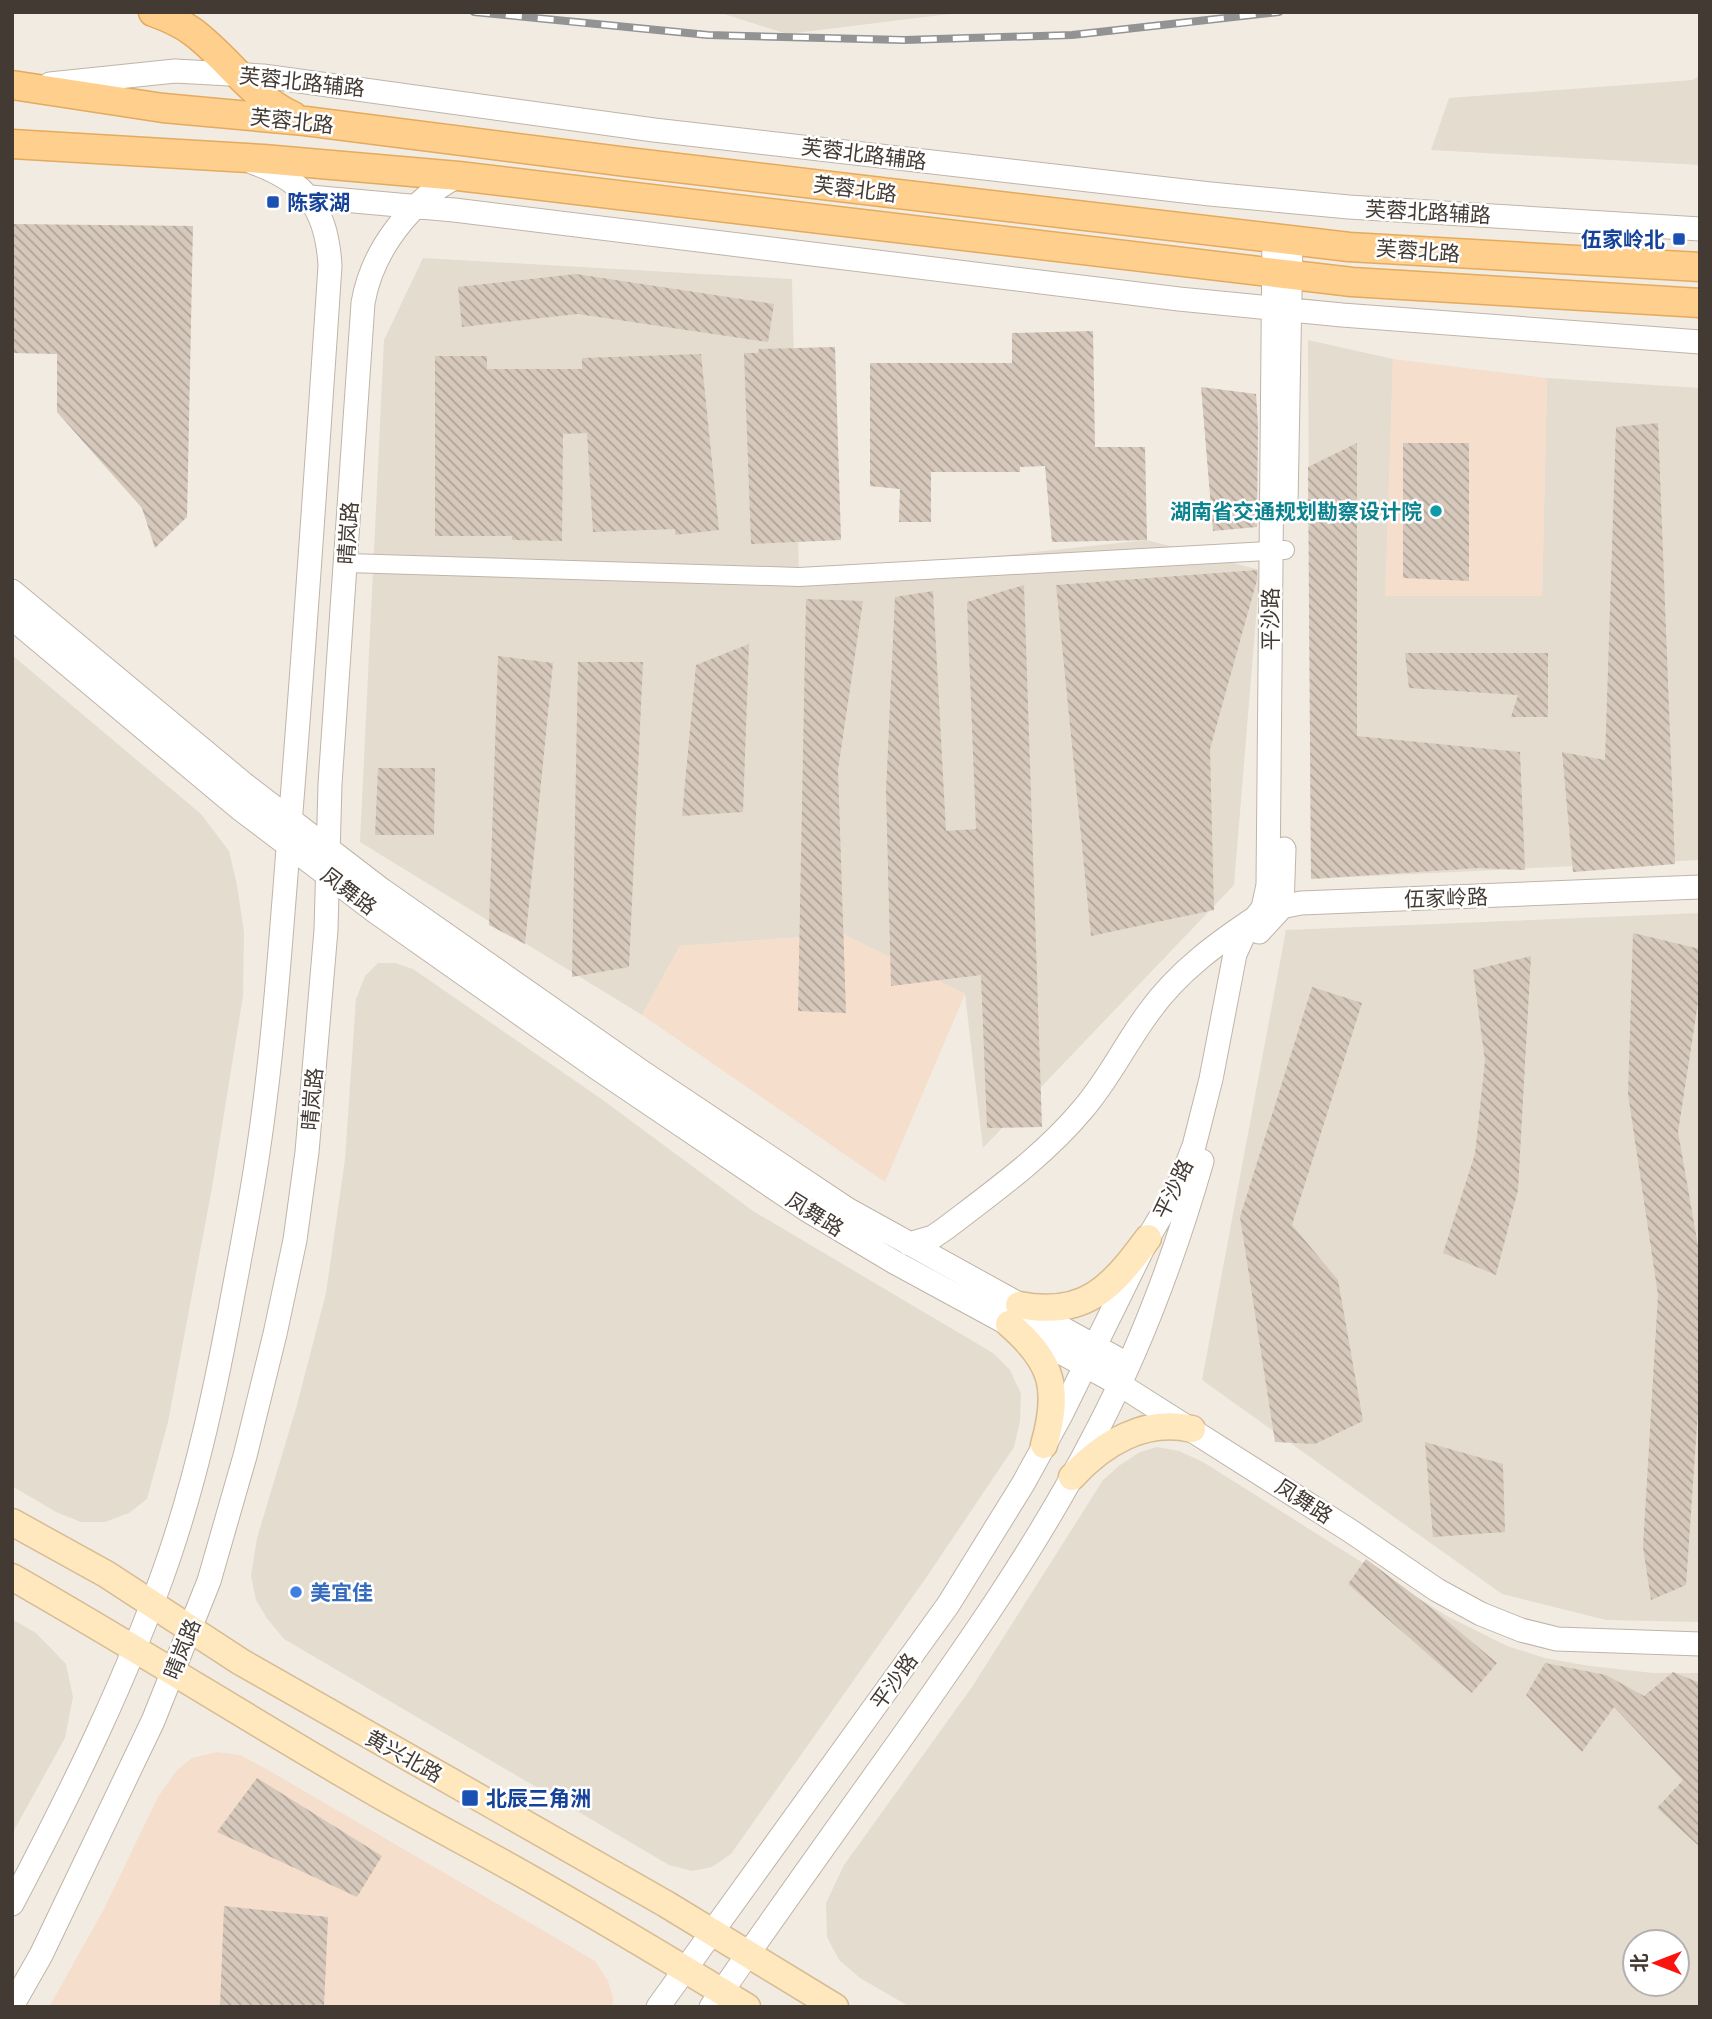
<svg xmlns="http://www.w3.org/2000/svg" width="1712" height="2019" viewBox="0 0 1712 2019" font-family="'PT Sans Narrow','Noto Sans SC',sans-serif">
  <defs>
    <pattern id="building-back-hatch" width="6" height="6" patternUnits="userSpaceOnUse" patternTransform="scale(1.75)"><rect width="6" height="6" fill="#d6c8bb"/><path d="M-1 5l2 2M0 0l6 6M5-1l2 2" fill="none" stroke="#afa399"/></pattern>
  </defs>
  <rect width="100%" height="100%" fill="#f1ebe2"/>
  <path fill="#e5dcd0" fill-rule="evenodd" d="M718 12H966L787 34Z
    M1700 75V165L1431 150 1449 98 1693 80Z
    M423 258 792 279 799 577 1147 540 1260 570 1234 885 983 1148 965 994 843 934 680 946 642 1015 360 842 384 340Z
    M1308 340 1393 359 1386 596H1542L1547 378 1700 388V860L1311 879Z
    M12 655 201 814 229 851 237 885 244 932 243 996 212 1188 168 1422 147 1499 129 1513 105 1522H81L56 1512 12 1486Z
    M1700 913V1622L1606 1620 1502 1594 1202 1380 1286 930Z
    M378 963H395L413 969 600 1098 753 1211 993 1353 1010 1370 1021 1394 1020 1421 1014 1447 928 1575 731 1854 712 1867 692 1871 669 1865 284 1639 266 1617 256 1600 251 1576 257 1538 297 1405 326 1293 345 1159 356 999 365 976Z
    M1157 1447 1179 1451 1203 1462 1447 1616 1507 1646 1545 1658 1590 1666 1653 1673H1700V2007H910L860 1978 839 1960 827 1937 826 1903 844 1865 972 1687 1103 1480 1120 1465 1140 1452ZM1635 1942H1677V1984H1635Z
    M12 1619 36 1633 66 1664 73 1697 65 1738 12 1834Z"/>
  <path fill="#f5decc" d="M1393 359 1547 378 1542 596H1385Z
    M843 934 965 994 885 1182 642 1015 680 946Z
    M217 1752 240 1755 268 1770 595 1961 608 1981 613 1997 612 2007H49L103 1911 158 1797 177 1770 192 1758Z"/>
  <path fill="url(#building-back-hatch)" d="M12 224 193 226 187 517 155 548 142 508 57 412V354L12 353Z
    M576 274 774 304 768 342 578 314 462 327 458 287Z
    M1093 331 1095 447H1145L1147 540 1052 542 1045 466 1020 467V472H931V522H899L900 489 870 486V363H1012V333Z
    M835 347 841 540 751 544 744 353H758L759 349Z
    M701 354 719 530 675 535V529L593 532 587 433 563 434 562 541 512 540V536H435V356H487V369H582V358Z
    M1201 387 1256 394 1258 424 1257 527 1213 531Z
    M1658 423 1675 864 1573 872 1562 752 1605 760 1616 427Z
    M1357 443V736L1520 752 1525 870 1479 868 1311 879 1308 467Z
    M1403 443H1469V581L1403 578Z
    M1257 570V580L1210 749 1214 910 1091 936 1056 585Z
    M1024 585 1042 1127 987 1128 981 975 891 986 886 791 895 597 933 591 946 831 976 829 967 602Z
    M806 599 863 601 838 770 846 1013 798 1011Z
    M749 644 743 812 682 816 696 665Z
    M1405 653H1548V717H1511L1518 695 1409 688Z
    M498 656 553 663 525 944 489 925Z
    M578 662H643L629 967 572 977Z
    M378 768H435L434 835H375Z
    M1633 933 1700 949V990L1678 1132 1700 1257V1382L1686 1585 1651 1600 1643 1547 1658 1295 1628 1094Z
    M1531 956 1518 1190 1496 1275 1443 1253 1475 1154 1485 1061 1473 970Z
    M1312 987 1362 1003 1292 1225 1338 1280 1363 1421 1315 1444 1275 1442 1240 1217Z
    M1425 1442 1503 1464 1505 1532 1433 1537Z
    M1366 1559 1434 1610 1497 1663 1472 1693 1348 1584Z
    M1545 1663 1606 1675 1644 1696 1673 1672 1700 1683V1847L1657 1808 1683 1780 1614 1707 1582 1752 1526 1695Z
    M257 1778 382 1856 357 1897 217 1832Z
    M224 1906 328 1917 324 2007H220Z"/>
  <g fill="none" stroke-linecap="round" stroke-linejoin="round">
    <g stroke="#c0b4a8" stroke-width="20">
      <path id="minor" d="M347 563 799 577 1285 550"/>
    </g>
    <g stroke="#c0b4a8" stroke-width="25">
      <path id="tertiary" d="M50 84 175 71 263 76 654 130 1210 194 1349 207 1700 229
        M310 197 454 210 1179 299 1342 315 1700 342
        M1286 503 1291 239
        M12 591 244 784 382 890 642 1072 847 1209 1127 1364
        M12 618 239 808 376 912 600 1070 807 1210 894 1262 1119 1384 1349 1530 1437 1590 1481 1614 1521 1630 1557 1639 1700 1644
        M1259 932 1282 907 1284 849
        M909 1244 933 1237 946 1228C993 1192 1045 1155 1083 1109 1109 1079 1125 1044 1149 1012 1178 971 1220 941 1261 914L1276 908 1301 903 1700 887
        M12 1904C71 1792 128 1677 169 1557 198 1472 217 1382 233 1294 242 1247 251 1200 258 1152 273 1052 280 950 288 849 304 655 317 461 330 266 327 210 307 182 254 163
        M12 2006 41 1955 153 1721 209 1581 245 1456 275 1334 295 1240 307 1152 326 930 330 784 363 303C372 250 411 200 458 176
        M658 2007 948 1605 1023 1484 1061 1415 1148 1238 1178 1187 1194 1146 1211 1079 1235 954 1246 930 1263 908 1268 885 1274 237
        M711 2007C773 1918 835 1831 898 1743 968 1644 1038 1545 1094 1436 1140 1349 1175 1255 1202 1161"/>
    </g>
    <g stroke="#d6bb93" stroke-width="29">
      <path id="secondary" d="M1019 1305C1085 1318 1112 1287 1148 1238
        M1009 1324C1053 1362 1060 1389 1044 1445
        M1072 1477C1103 1443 1145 1418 1192 1429
        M12 1522 106 1574 241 1662 666 1904 835 2007
        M12 1577C130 1644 245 1717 362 1785 408 1812 454 1836 501 1862 584 1908 665 1957 747 2007"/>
    </g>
    <g stroke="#e4aa5e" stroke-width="31">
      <path id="primary" d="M153 12C167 17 181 23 193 32 229 59 250 96 293 116
        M12 85 163 108 305 121 627 162 1349 247 1700 267
        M12 144 263 159 458 176 1352 282 1700 303"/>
    </g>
    <use href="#minor" stroke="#fff" stroke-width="18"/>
    <use href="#tertiary" stroke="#fff" stroke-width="23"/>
    <use href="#secondary" stroke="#ffe7be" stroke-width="26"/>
    <use href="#primary" stroke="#ffd08d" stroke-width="28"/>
    <g stroke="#939393" stroke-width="8">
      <path id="rail" d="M474 12 708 35 904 40 1072 35 1279 12"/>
    </g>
    <use href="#rail" stroke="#fff" stroke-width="5" stroke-dasharray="16" stroke-linecap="butt"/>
  </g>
  <g fill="#1a4fb4" stroke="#fff" stroke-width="2.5">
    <rect x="266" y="195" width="14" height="14" rx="3.5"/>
    <rect x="1672" y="232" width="14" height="14" rx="3.5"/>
    <rect x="461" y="1789" width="18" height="18" rx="3.5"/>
  </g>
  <circle fill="#0f9aa8" stroke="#fff" stroke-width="2.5" cx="1436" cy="511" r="7"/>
  <circle fill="#3f7fe0" stroke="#fff" stroke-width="2.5" cx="296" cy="1592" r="7"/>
  <g text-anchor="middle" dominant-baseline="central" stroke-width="5" stroke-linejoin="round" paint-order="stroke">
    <g font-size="21" fill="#433a33" stroke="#fff">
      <text transform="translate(302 82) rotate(6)">芙蓉北路辅路</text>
      <text transform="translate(292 121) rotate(6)">芙蓉北路</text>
      <text transform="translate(864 154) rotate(7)">芙蓉北路辅路</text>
      <text transform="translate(855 189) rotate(7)">芙蓉北路</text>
      <text transform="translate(1428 212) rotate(3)">芙蓉北路辅路</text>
      <text transform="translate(1418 251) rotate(4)">芙蓉北路</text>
      <text transform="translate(348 533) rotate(-86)">晴岚路</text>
      <text transform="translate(1270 619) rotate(-90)">平沙路</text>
      <text transform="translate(349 891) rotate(37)">凤舞路</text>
      <text transform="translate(1446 898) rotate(-2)">伍家岭路</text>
      <text transform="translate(312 1099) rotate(-85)">晴岚路</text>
      <text transform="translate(1173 1189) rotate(-64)">平沙路</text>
      <text transform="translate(815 1214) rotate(32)">凤舞路</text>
      <text transform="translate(1304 1501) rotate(33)">凤舞路</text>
      <text transform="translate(182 1649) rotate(-68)">晴岚路</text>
      <text transform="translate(894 1681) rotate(-54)">平沙路</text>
      <text transform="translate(404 1756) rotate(29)">黄兴北路</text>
    </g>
    <g font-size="21" font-weight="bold" fill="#164399" stroke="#fff" text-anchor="start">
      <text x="287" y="202">陈家湖</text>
      <text x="1665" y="239" text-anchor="end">伍家岭北</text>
      <text x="486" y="1798">北辰三角洲</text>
    </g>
    <g font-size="21" font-weight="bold" fill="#0d838f" stroke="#fff" text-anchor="end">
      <text x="1422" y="511">湖南省交通规划勘察设计院</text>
    </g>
    <g font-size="21" font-weight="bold" fill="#366cbe" stroke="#fff" text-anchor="start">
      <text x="310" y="1592">美宜佳</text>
    </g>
  </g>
  <rect width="1712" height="2019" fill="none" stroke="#433a33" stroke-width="28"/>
  <g transform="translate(1656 1963) rotate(270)"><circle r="33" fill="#ffffff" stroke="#b4b0ad" stroke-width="2"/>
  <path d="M0-5L12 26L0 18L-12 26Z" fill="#fc130f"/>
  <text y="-10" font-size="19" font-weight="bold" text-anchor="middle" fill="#433a33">北</text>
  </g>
</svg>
